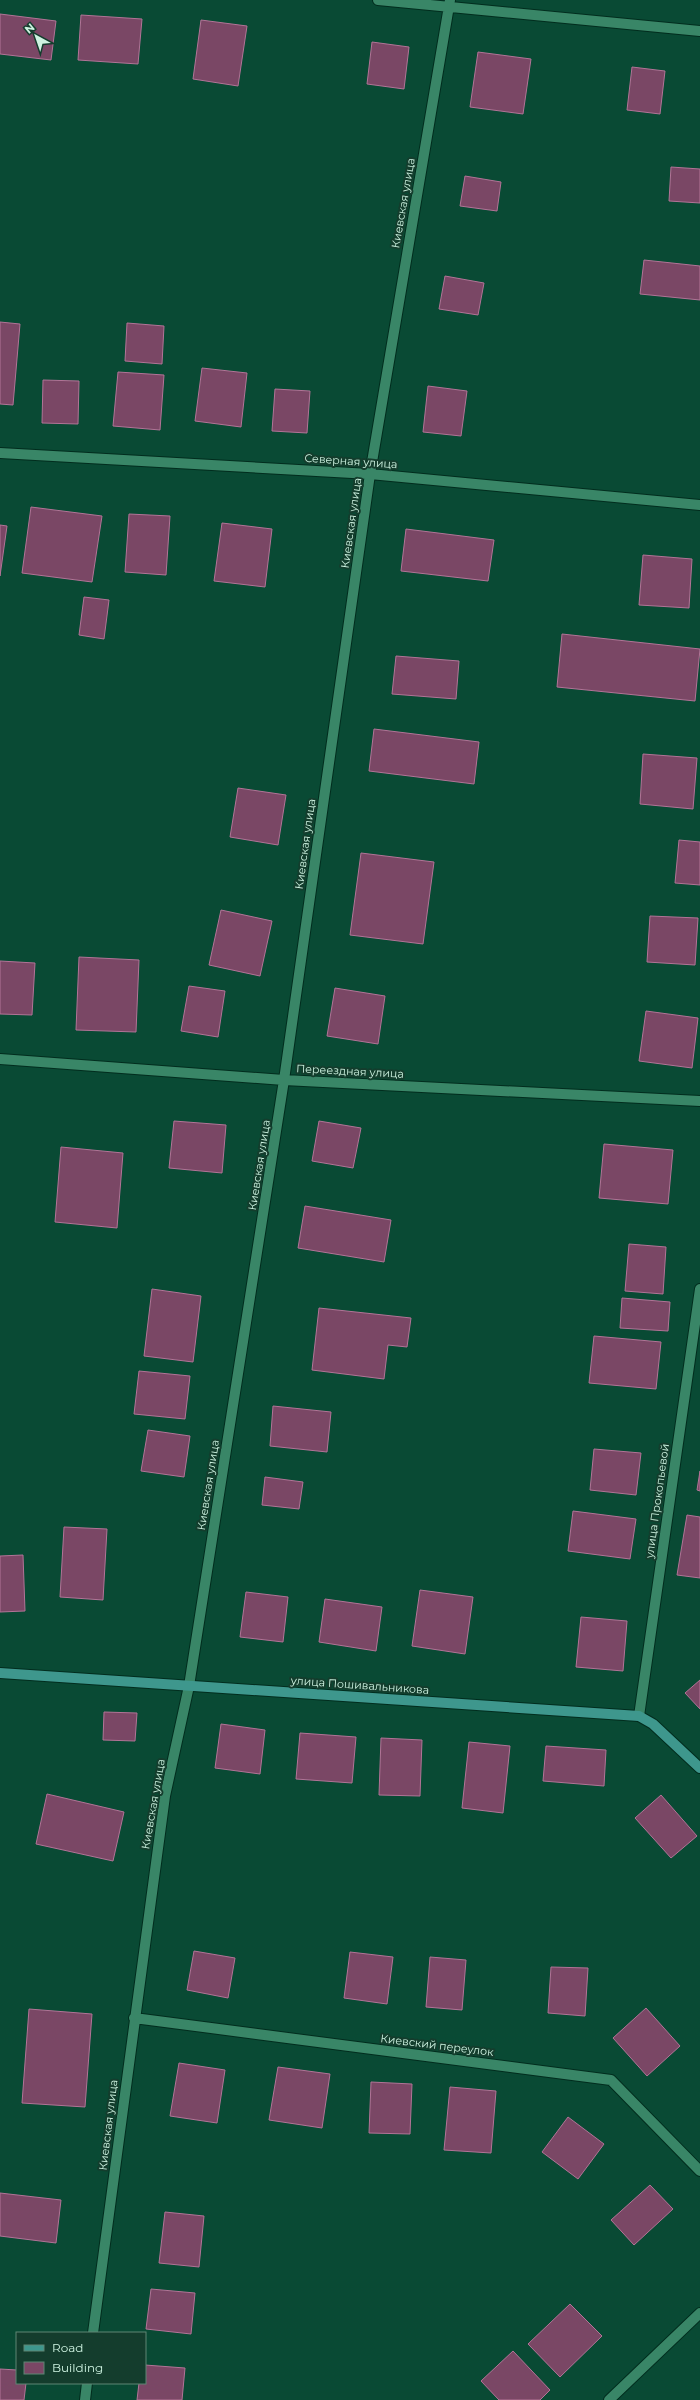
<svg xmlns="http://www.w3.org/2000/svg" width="700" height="2400" viewBox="0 0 700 2400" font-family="Montserrat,sans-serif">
  <rect width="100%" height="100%" fill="#094a34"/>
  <path fill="#7a4765" stroke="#b27497" d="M0 14 56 21 51 60 0 54Z
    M81 15 142 19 138 64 78 60Z
    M201 20 247 26 238 86 193 79Z
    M372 42 409 47 404 89 367 84Z
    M478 52 531 59 523 114 470 107Z
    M632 67 665 71 660 114 627 110Z
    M671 167 700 169V203L669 201Z
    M465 176 501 182 497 211 460 206Z
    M644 260 700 266V300L640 294Z
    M445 276 484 283 478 315 439 309Z
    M0 322 20 324 13 405 0 404Z
    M127 323 164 326 162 364 125 361Z
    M202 368 247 373 241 427 195 421Z
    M118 372 164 375 160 430 113 426Z
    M43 380 79 381 78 424 42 423Z
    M428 386 467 391 461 436 423 432Z
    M275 389 310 391 307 433 272 431Z
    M31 507 102 516 92 582 22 573Z
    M129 514 170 516 166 575 125 572Z
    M222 523 272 529 265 587 214 581Z
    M0 525 7 526 0 576Z
    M406 529 494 540 488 581 401 571Z
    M643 555 692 559 689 608 639 605Z
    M84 597 109 600 104 639 79 635Z
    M562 634 700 649 695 701 557 687Z
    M396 656 459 661 456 699 392 694Z
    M374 729 479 742 474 784 369 771Z
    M643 754 697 758 693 809 640 804Z
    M238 788 286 795 278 845 230 837Z
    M679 840 700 842V885L675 883Z
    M361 853 434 862 423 944 350 935Z
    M221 910 272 921 260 976 209 965Z
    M650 916 698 918 695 965 647 962Z
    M79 957 139 960 136 1032 76 1030Z
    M0 961 35 963 32 1015 0 1014Z
    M189 986 225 991 218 1037 181 1031Z
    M335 988 385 996 378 1044 327 1036Z
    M646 1011 698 1018 692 1068 639 1061Z
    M174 1121 226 1125 222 1173 169 1168Z
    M319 1121 361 1128 353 1168 312 1161Z
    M604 1144 673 1150 668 1204 599 1198Z
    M61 1147 123 1153 117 1228 55 1222Z
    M305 1206 391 1220 384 1262 298 1248Z
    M629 1244 666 1247 663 1294 625 1291Z
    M152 1289 201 1296 193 1362 144 1356Z
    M622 1298 670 1302 668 1331 620 1328Z
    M319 1308 411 1318 407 1347 388 1345 384 1379 312 1370Z
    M594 1336 661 1342 656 1389 589 1383Z
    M139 1371 190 1376 185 1419 134 1414Z
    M273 1406 331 1412 327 1452 270 1446Z
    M148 1430 190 1436 184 1477 141 1471Z
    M594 1449 641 1453 636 1495 590 1490Z
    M700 1471V1491L697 1490Z
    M265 1477 303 1482 299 1509 262 1505Z
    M573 1511 636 1519 630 1559 568 1551Z
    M687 1515 700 1517V1578L677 1575Z
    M64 1527 107 1529 103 1600 60 1597Z
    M23 1555 25 1611 0 1612V1556Z
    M420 1590 473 1597 465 1654 412 1646Z
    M246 1592 288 1597 283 1642 240 1637Z
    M325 1599 382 1607 376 1651 319 1642Z
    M581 1617 627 1621 623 1671 576 1667Z
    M700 1680V1709L685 1693Z
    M104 1712 137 1713 135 1741 103 1740Z
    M221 1724 265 1730 260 1774 215 1768Z
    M300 1733 356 1737 352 1783 296 1779Z
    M381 1738 422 1740 420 1796 379 1795Z
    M469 1742 510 1746 503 1813 462 1808Z
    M546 1746 606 1750 604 1786 543 1781Z
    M47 1794 124 1812 113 1861 36 1844Z
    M661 1795 697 1836 671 1858 635 1818Z
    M194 1951 235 1958 228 1998 187 1990Z
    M350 1952 393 1957 387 2004 344 1998Z
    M430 1957 466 1960 462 2010 426 2007Z
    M551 1967 588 1968 585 2016 548 2013Z
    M646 2008 680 2046 647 2076 613 2038Z
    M29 2009 92 2014 85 2107 22 2103Z
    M179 2063 225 2070 217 2123 170 2116Z
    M278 2067 330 2074 322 2128 269 2120Z
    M371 2082 412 2084 410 2134 369 2133Z
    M450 2087 496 2091 491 2153 444 2150Z
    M568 2117 604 2144 578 2179 542 2152Z
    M650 2185 673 2209 634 2245 611 2220Z
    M0 2193 61 2200 56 2243 0 2236Z
    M165 2212 204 2216 199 2267 159 2263Z
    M151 2289 195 2293 191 2334 146 2329Z
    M570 2304 602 2336 560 2377 528 2344Z
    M513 2351 550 2390 540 2400H499L481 2381Z
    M145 2365 185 2368 182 2400H137L139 2383H145Z
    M0 2369 17 2370V2383H26L24 2400H0Z"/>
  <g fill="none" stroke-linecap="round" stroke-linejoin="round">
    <g stroke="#022d1e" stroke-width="12">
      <path id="service" d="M378 0 700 31
        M0 453 370 474 700 505
        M0 1059 284 1080 700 1101
        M639 1716 700 1289
        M134 2018 611 2080 700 2171
        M93 2333 165 1796 189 1686 284 1080 370 474 450 0
        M85 2400 87 2383
        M609 2400 700 2313"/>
    </g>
    <g stroke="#022d1e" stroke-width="12">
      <path id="secondary" d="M0 1673 639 1716 653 1724 700 1768"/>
    </g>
    <use href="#service" stroke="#398667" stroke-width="10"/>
    <use href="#secondary" stroke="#3e978d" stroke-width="10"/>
  </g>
  <g text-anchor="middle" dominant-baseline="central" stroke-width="4" stroke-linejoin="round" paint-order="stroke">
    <g font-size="11" fill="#cef3e1" stroke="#143d2d">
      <text transform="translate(403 203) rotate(-80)">Киевская улица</text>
      <text transform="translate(351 461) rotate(4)">Северная улица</text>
      <text transform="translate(351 523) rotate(-82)">Киевская улица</text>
      <text transform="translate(305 844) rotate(-82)">Киевская улица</text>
      <text transform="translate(350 1071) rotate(3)">Переездная улица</text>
      <text transform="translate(259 1165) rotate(-81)">Киевская улица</text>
      <text transform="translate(208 1485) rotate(-81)">Киевская улица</text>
      <text transform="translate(657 1501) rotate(-82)">улица Прокопьевой</text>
      <text transform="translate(360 1685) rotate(4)">улица Пошивальникова</text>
      <text transform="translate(153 1804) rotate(-80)">Киевская улица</text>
      <text transform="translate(437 2045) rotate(7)">Киевский переулок</text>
      <text transform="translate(108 2125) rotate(-83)">Киевская улица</text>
    </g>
  </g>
  <rect x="16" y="2332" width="130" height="52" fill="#143d2d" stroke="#5e8675"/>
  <rect x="24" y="2345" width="20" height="6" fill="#3e978d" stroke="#5e8675"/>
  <text x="52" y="2352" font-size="12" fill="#cef3e1">Road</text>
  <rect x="24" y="2362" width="20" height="12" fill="#7a4765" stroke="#5e8675"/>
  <text x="52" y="2372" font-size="12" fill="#cef3e1">Building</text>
  <g transform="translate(36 36) rotate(320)" stroke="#143d2d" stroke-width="3" paint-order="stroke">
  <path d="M0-3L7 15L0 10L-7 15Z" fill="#cef3e1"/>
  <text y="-6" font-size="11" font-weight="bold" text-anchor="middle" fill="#cef3e1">N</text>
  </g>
</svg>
